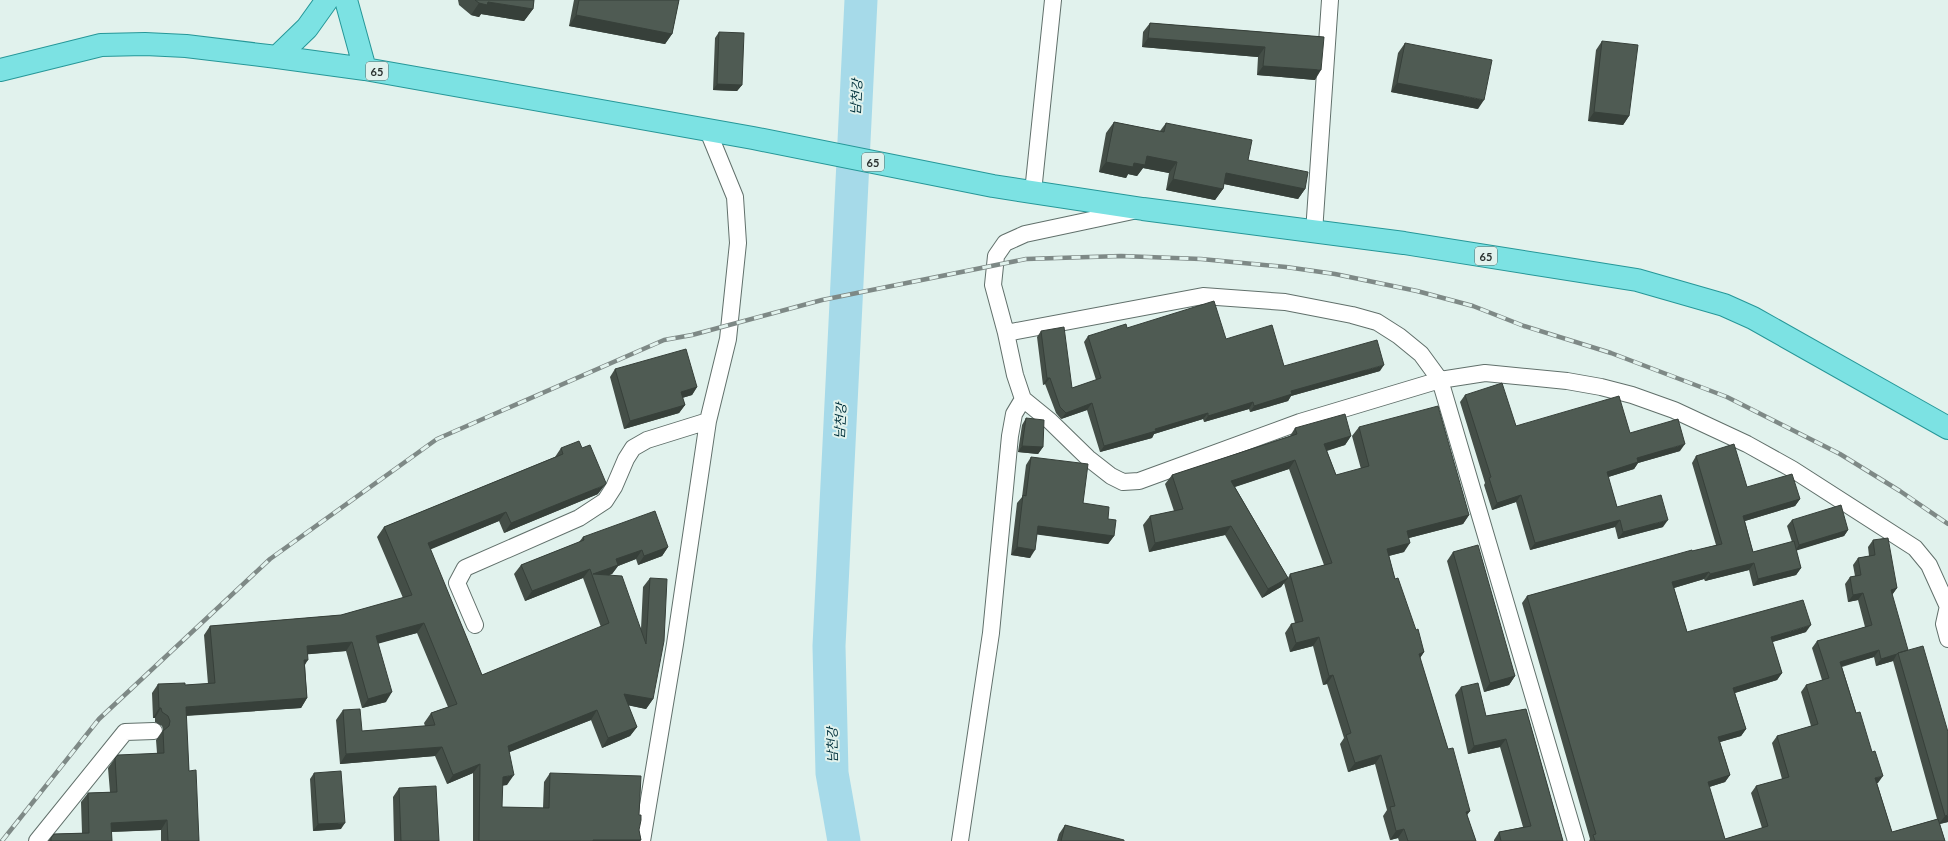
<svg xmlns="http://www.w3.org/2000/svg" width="1948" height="841" viewBox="0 0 1948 841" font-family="Lato,'Noto Sans KR',sans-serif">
  <rect width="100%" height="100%" fill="#e1f2ed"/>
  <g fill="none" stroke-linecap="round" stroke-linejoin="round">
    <path stroke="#a6dae9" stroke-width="33" d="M844 841 832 773 829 646 861 0"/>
    <g stroke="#61706b" stroke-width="18">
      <path id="street" d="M1033 192 1053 0
        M1133 211 1025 234 1005 243 996 256 993 285 1006 333 1015 375 1023 399 1050 421 1088 458 1111 476 1123 482 1139 481 1300 422 1440 380 1485 373 1567 381 1601 387 1632 395 1674 410 1747 444 1792 469 1915 548 1929 565 1948 607
        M1314 232 1330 0
        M1006 333 1203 296 1285 302 1352 315 1377 322 1399 336 1421 354 1440 380 1576 841
        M1948 606 1944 624 1948 639
        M475 625 457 583 465 568 579 518 605 501 614 487 626 459 633 448 647 440 708 421
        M37 841 125 732 154 731
        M642 841 675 644 708 421 728 339 738 243 735 197 708 131
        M960 841 991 633 1010 436 1014 414 1023 399"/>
    </g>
    <g stroke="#269798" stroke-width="24">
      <path id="primary" d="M346 0 365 69
        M277 57 307 28 327 0
        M0 70 101 45 145 44 186 46 277 57 365 69 753 138 993 186 1143 209 1404 243 1637 280 1724 305 1753 318 1948 428"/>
    </g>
    <use href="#street" stroke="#fff" stroke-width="16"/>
    <use href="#primary" stroke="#7ce2e3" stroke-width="22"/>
    <g stroke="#7e8986" stroke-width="4.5">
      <path id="rail" d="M2 841 99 719 270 559 437 439 664 340 692 335 822 300 1026 259 1121 256 1201 259 1286 267 1335 274 1417 291 1473 306 1524 326 1611 353 1727 397 1840 454 1900 491 1948 524"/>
    </g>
    <use href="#rail" stroke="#e1f2ed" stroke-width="3" stroke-dasharray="9" stroke-linecap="butt"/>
  </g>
  <path fill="#444e47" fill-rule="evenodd" d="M458 0H534L533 9 524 21 481 14 479 17 471 15 459 5Z
    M574 0H679L672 34 665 44 569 26Z
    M1150 23 1324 37 1315 80 1257 75 1258 57 1142 47 1143 32Z
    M719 32 742 85 737 91 713 90 715 38Z
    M1602 41 1629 116 1623 125 1588 121 1596 50Z
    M1405 43 1478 109 1391 92 1398 53Z
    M1114 122 1160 131 1166 123 1248 160 1305 189 1298 199 1224 184 1223 189 1215 200 1166 190 1169 173 1143 168 1137 176 1128 174 1126 178 1099 172 1106 133Z
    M1127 328 1226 339 1284 366 1380 371 1291 396 1288 401 1250 412 1249 409 1204 422 1203 419 1154 434 1152 438 1100 452 1087 410 1061 419 1056 413 1045 384 1043 385 1037 337 1041 331 1072 388 1096 380 1084 342 1088 336Z
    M615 369 697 387 692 395 682 398 685 405 679 413 624 429 610 377Z
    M1465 395 1516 426 1630 433 1680 451 1638 463 1634 469 1608 477 1617 507 1663 527 1618 539 1615 527 1530 550 1516 502 1492 510 1484 485 1485 483 1460 402Z
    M1026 418 1043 447 1038 454 1018 452 1022 425Z
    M1359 427 1469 515 1463 524 1409 538 1404 552 1389 556 1395 579 1424 652 1420 658 1448 749 1470 811 1467 815 1476 841H1399L1398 838 1390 840 1383 816 1387 810 1375 764 1348 772 1340 744 1344 738 1327 684 1323 685 1313 646 1290 652 1285 633 1291 624 1295 623 1284 583 1281 587 1262 598 1225 535 1149 552 1143 525 1150 516 1174 511 1165 484 1172 475 1290 436 1295 428 1351 436 1345 445 1327 451 1336 475 1361 469 1352 436ZM1289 469 1324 565 1290 574 1288 578 1235 487Z
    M561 448H582L598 494 504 533 499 521 430 549 482 675 601 627 583 578 525 601 514 574 521 565 579 542 583 537 668 547 662 556 638 565 636 559 618 566 612 574 609 575 641 629 643 587 650 578 653 699 646 709 628 705 637 727 630 736 602 748 591 720 509 752 507 785H502V807L543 808 544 782 550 773 639 830 641 840 640 841H473V773L447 784 435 756 340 764 336 720 343 710 362 731 425 726 424 723 431 713 448 707 417 633 378 643 386 702 362 708 346 651 308 654 305 665 307 698 301 708 186 716 189 771 199 841H161V830L111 832 112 841H48L54 834 82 833 81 802 88 793 110 792 108 768 115 758 157 753 156 740 163 730 162 726 155 722V718H153L152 693 158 684 185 685 208 684 204 635 210 626 341 615 403 598 377 537 384 527 555 457Z
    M1696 456 1747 487 1800 499 1795 506 1745 521 1753 552 1792 542 1787 526 1792 520 1848 530 1844 536 1796 550 1801 568 1796 575 1753 586 1749 570 1705 581 1704 579 1674 588 1687 632H1806L1772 642 1782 673 1777 680 1735 693 1746 729 1741 736 1720 742 1730 775 1725 782 1709 787 1725 839 1762 828 1751 793 1756 786 1782 779 1772 743 1777 736 1811 726 1801 692 1806 685 1822 680 1812 648 1817 641 1865 627 1858 600 1848 602 1845 584 1850 577 1855 576 1853 565 1858 558 1869 556 1868 547 1873 540 1897 588 1892 595 1948 822 1940 824 1945 841H1589L1590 839 1522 603 1527 596 1716 545 1692 463ZM1874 657 1876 666 1893 661 1937 819 1892 832 1877 783H1878L1842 667Z
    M1031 457 1083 503 1108 519 1114 536 1108 544 1037 534 1030 558 1011 555 1017 503 1022 497 1026 465Z
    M1453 552 1515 676 1509 685 1484 692 1447 561Z
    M1461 687 1486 716 1526 709 1563 841H1494V840L1499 832 1523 827 1500 747 1468 754 1455 695Z
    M314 773 341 829 313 831 310 779Z
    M399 788 439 841H394L393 797Z
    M1065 825 1124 841H1057L1059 834Z"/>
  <path fill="#37403a" d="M488 2 533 9 524 21 481 14 479 17 471 15 479 3Z
    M576 15 672 34 665 44 569 26Z
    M1148 38 1265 47 1258 57 1142 47Z
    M1263 66 1321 70 1315 80 1257 75Z
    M1397 83 1484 100 1478 109 1391 92Z
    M717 84 742 85 737 91 713 90Z
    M1594 112 1629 116 1623 125 1588 121Z
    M1147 156 1177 162 1169 173 1143 168 1137 176 1128 174 1126 178 1099 172 1106 162Z
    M1226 173 1305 189 1298 199 1219 183Z
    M1173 179 1223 189 1215 200 1166 190Z
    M1384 365 1380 371 1291 396 1288 401 1250 412 1254 406 1291 391Z
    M1047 378H1050L1045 384 1043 385Z
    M697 387 692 395 675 400 681 392Z
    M1253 402 1249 409 1204 422 1208 416Z
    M1092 403 1087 410 1061 419 1066 413Z
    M685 405 679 413 624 429 630 421Z
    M1208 413 1203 419 1154 434 1152 438 1100 452 1104 446 1155 429Z
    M1351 436 1345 445 1318 453 1324 444Z
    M1685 444 1680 451 1638 463 1634 469 1602 479 1607 472 1637 458Z
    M1022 446 1043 447 1038 454 1018 452Z
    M1295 460 1289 469 1225 490 1231 481Z
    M605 485 598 494 504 533 511 523Z
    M1521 495 1516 502 1492 510 1497 503Z
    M1800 499 1795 506 1738 523 1743 516Z
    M506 512 499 521 422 553 428 543Z
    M1469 515 1463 524 1401 540 1407 531Z
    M1620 520 1615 527 1530 550 1535 543Z
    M1668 520 1663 527 1618 539 1623 532Z
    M1038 526 1114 536 1108 544 1033 534Z
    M1231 526 1225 535 1149 552 1155 543Z
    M1848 530 1844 536 1795 551 1799 545Z
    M1410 543 1404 552 1380 558 1387 549Z
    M668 547 662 556 638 565 644 556Z
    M1017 547 1035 550 1030 558 1011 555Z
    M642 550 636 559 618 566 612 574 594 581 592 575 616 559Z
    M1754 563 1749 570 1705 581 1710 574Z
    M1801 568 1796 575 1753 586 1758 579Z
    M590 569 583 578 525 601 532 591Z
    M1709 572 1704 579 1667 590 1672 582Z
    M1288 578 1281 587 1262 598 1268 589Z
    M1897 588 1892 595 1891 590Z
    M1863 593 1858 600 1848 602 1853 595Z
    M424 623 417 633 370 646 376 636Z
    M1811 625 1806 632 1766 644 1771 637Z
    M1319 637 1313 646 1290 652 1296 643Z
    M352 642 346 651 300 655 307 646Z
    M1879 650 1874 657 1835 668 1840 662Z
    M1424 652 1418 661 1419 654Z
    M1897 654 1893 661 1876 666 1881 659Z
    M304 660H308L302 669Z
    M1782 673 1777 680 1728 695 1733 688Z
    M1333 675 1327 684 1323 685 1329 676Z
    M1515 676 1509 685 1484 692 1490 683Z
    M392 692 386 702 362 708 368 699Z
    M624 694 653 699 646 709 617 703Z
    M307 698 301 708 179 716 186 707Z
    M159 708H161L155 718H153Z
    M597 710 591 720 502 755 508 746Z
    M637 727 630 736 602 748 608 738Z
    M1746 729 1741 736 1713 744 1718 737Z
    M1506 739 1500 747 1468 754 1474 746Z
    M442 747 435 756 340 764 346 754Z
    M1381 755 1375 764 1348 772 1355 763Z
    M480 764 473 773 447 784 453 775Z
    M514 775 507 785 496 787 503 777Z
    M1730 775 1725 782 1703 789 1708 782Z
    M1883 776 1878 783 1870 785 1875 778Z
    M1470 811 1463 820 1466 812Z
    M1948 815V822L1939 824 1945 816Z
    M167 820 161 830 105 832 111 823Z
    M345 823 341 829 313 831 318 824Z
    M1404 829 1398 838 1390 840 1396 831Z
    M593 840H641L640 841H592Z"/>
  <path fill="#4f5b53" stroke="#37403a" d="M475 0H534L533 9 488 2 487 5 479 3Z
    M579 0H679L672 34 576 15Z
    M1150 23 1324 37 1321 70 1263 66 1265 47 1148 38Z
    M719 32 744 33 742 85 717 84Z
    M1602 41 1638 45 1629 116 1594 112Z
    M1405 43 1492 60 1484 100 1397 83Z
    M1114 122 1164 132 1166 123 1252 140 1248 160 1308 172 1305 189 1226 173 1223 189 1173 179 1177 162 1147 156 1145 165 1134 163 1133 167 1106 162Z
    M1214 301 1226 339 1272 325 1284 366 1377 340 1384 365 1291 391 1292 394 1254 406 1253 402 1208 416V413L1155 429 1156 431 1104 446 1092 403 1066 413 1060 407 1050 378H1047L1041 331 1064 327 1072 388 1101 378 1088 336 1126 324 1127 328Z
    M686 349 697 387 681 392 685 405 630 421 615 369Z
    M1502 383 1516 426 1619 396 1630 433 1678 419 1685 444 1637 458 1638 462 1607 472 1617 507 1661 495 1668 520 1623 532 1620 520 1535 543 1521 495 1497 503 1489 478 1491 477 1465 395Z
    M1438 406 1469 515 1407 531 1410 543 1387 549 1395 579 1398 578 1416 630 1418 629 1424 652 1419 654 1448 749 1453 748 1470 811 1466 812 1476 841H1408L1404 829 1396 831 1390 807 1395 806 1381 755 1355 763 1346 735 1351 733 1333 675 1329 676 1319 637 1296 643 1291 624 1303 621 1290 574 1332 563 1295 460 1231 481 1288 578 1268 589 1231 526 1155 543 1150 516 1183 509 1172 475 1297 434 1295 428 1345 414 1351 436 1324 444 1336 475 1369 466 1359 427Z
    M1026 418 1044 420 1043 447 1022 446Z
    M579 441 582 448 590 445 606 483 605 485 511 523 506 512 428 543 482 675 609 623 590 569 532 591 521 565 584 540 583 537 655 511 668 547 644 556 642 550 616 559 618 565 593 574 622 576 646 644 650 578 667 579 664 641 653 699 624 694 637 727 608 738 597 710 508 746 514 775 503 777 502 807 549 808 550 773 641 776 639 815H641V820L639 830 641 840H593V841H479L480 764 453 775 442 747 346 754 343 710 360 709 362 731 435 725 431 713 457 704 424 623 376 636 392 692 368 699 352 642 307 646 308 660H304L307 698 186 707 189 771 196 770 199 841H168L167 820 111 823 112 841H51V838L54 834 89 833 88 793 117 792 115 758 118 755 164 753 163 731 169 726 170 721 168 716 162 712 161 708H159L158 684 185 683V685L215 683 210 626 341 615 412 595 384 527 563 454 561 448Z
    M1734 444 1747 487 1792 474 1800 499 1743 516 1753 552 1794 541 1801 568 1758 579 1754 563 1710 574 1709 572 1672 582 1687 632 1803 600 1811 625 1771 637 1782 673 1733 688 1746 729 1718 737 1730 775 1708 782 1725 839 1768 826 1756 786 1789 777 1777 736 1818 724 1806 685 1829 678 1817 641 1872 625 1863 593 1853 595 1850 577 1861 575 1858 558 1875 555 1873 540 1888 538 1897 588 1891 590 1908 650 1898 653 1897 654 1881 659 1879 650 1840 662 1856 713 1860 712 1872 752 1875 751 1883 776 1875 778 1892 832 1938 819 1945 841H1595L1593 835 1596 834 1527 596 1692 550V551L1722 544 1696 456Z
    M1031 457 1088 464 1083 503 1109 507 1108 519 1116 520 1114 536 1038 526 1035 550 1017 547 1023 495 1026 496Z
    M1841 505 1848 530 1799 545 1792 520Z
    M1478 545 1515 676 1490 683 1453 552Z
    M1923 646 1948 732V815L1945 816 1898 653Z
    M1478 683 1486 716 1526 709 1563 841H1501L1499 832 1531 826 1506 739 1474 746 1461 687Z
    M341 771 345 823 318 824 314 773Z
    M436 786 439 841H401L399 788Z
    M1065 825 1124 840V841H1061Z"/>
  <g text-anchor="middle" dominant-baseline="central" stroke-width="4" stroke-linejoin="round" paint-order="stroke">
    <g fill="#e1f2ed" stroke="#616b68" stroke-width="1">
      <rect x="366" y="62" width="22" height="18" rx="3"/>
      <rect x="862" y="153" width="22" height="18" rx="3"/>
      <rect x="1475" y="247" width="22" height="18" rx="3"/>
    </g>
    <g font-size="11" font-weight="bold" fill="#2a312f">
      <text x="377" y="71">65</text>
      <text x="873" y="162">65</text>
      <text x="1486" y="256">65</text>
    </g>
    <g font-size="13" font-style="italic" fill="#00313c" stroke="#e1f2ed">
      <text transform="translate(856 97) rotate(-87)">남천강</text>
      <text transform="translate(840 421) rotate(-87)">남천강</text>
      <text transform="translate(832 745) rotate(-91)">남천강</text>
    </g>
  </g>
</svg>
